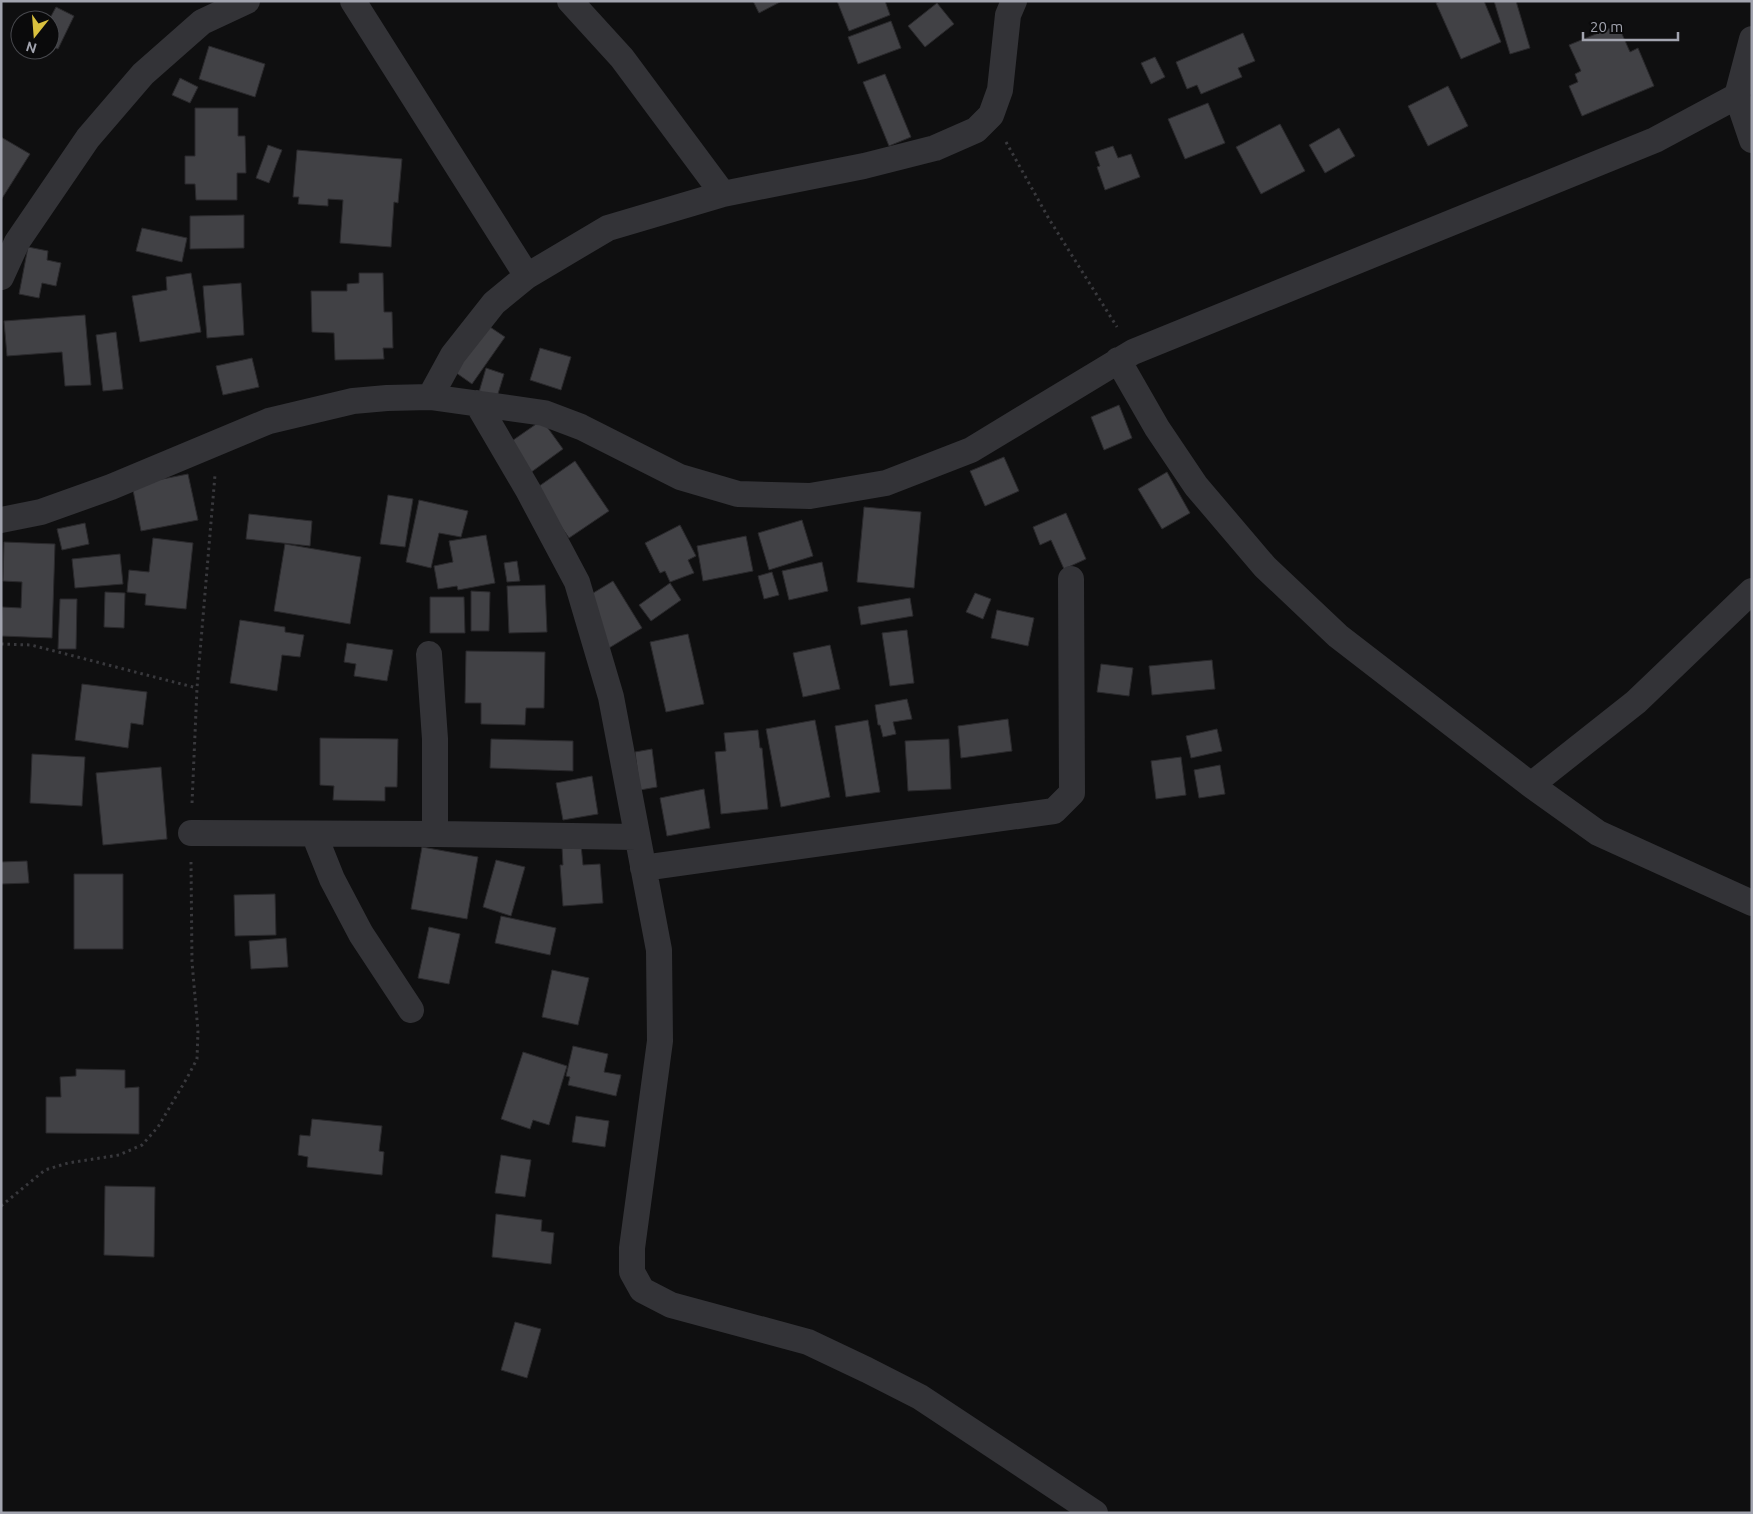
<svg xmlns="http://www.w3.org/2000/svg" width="1753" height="1514" viewBox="0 0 1753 1514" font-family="Ubuntu,sans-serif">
  <rect width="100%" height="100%" fill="#0f0f10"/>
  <path fill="#414145" stroke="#2a292c" d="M753 1H782L759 13Z
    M837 1H885L890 15 849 31Z
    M1441 1H1484L1501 42 1461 59 1436 3Z
    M1494 1H1516L1530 48 1510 54Z
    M937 3 954 24 925 47 908 26Z
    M56 7 74 16 58 49 50 45 49 20Z
    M891 21 901 48 858 64 848 37Z
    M1618 25 1630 52 1638 48 1654 86 1582 116 1569 86 1578 82 1575 74 1581 71 1569 45Z
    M1243 33 1255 61 1238 68 1242 77 1201 94 1197 85 1187 89 1176 62Z
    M209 46 265 64 255 97 199 79Z
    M1155 57 1165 77 1151 84 1141 63Z
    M885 74 911 137 889 146 863 82Z
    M180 78 198 87 190 103 172 95Z
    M1448 86 1468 126 1428 146 1408 106Z
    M1208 103 1225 143 1185 159 1168 119Z
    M195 108H238V136H245L246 173H237V200H196L195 184H185V156H195Z
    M1280 124 1305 171 1261 194 1236 147Z
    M1339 128 1355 156 1325 173 1309 145Z
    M1 137 30 154 1 200Z
    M268 145 282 150 269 183 256 178Z
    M1113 146 1118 158 1131 154 1140 177 1105 190 1097 167 1100 166 1095 152Z
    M297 150 402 159 398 203 394 202 391 247 340 243 343 200 328 199V206L298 204 299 197H293Z
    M244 215V248L190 249V216Z
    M142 228 187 238 182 262 136 251Z
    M28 247 48 251 47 260 61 263 56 286 42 283 39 298 19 294Z
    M191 273 201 332 140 342 132 296 167 290 166 277Z
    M359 273H383L384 312H392L393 348H383L384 359 335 360 334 333 312 332 311 291H347V284L359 283Z
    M241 283 244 335 207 338 203 286Z
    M85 315 91 385 65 386 62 352 7 356 4 321Z
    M487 325 505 337 472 384 455 372Z
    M116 332 123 389 103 391 96 335Z
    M540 348 571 357 561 390 530 380Z
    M252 358 259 387 223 395 216 366Z
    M486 368 504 374 497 397 479 392Z
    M1119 405 1132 438 1104 450 1091 417Z
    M542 420 563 449 530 473 509 443Z
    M1004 457 1019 491 985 506 970 471Z
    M575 461 609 511 569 538 535 489Z
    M1167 472 1190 513 1162 529 1138 489Z
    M188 474 198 520 141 531 132 485Z
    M388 495 413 499 405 547 380 544Z
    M419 500 468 511 461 537 439 533 431 568 406 562Z
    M864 507 921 512 914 588 857 582Z
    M1066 513 1086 559 1064 569 1051 540 1040 545 1033 527Z
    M249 514 312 521 310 546 246 539Z
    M802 520 813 556 769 570 758 533Z
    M85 523 89 544 62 550 57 529Z
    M680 525 696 556 688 560 694 573 670 582 665 571 660 573 645 543Z
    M486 535 495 583 458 590 457 586 438 589 434 566 453 562 449 541Z
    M746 536 753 571 703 581 697 546Z
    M153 538 193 543 186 609 145 605 146 594 127 592 129 570 149 572Z
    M4 542 55 544 52 638 1 636 2 607 21 608 22 582 3 581Z
    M285 544 361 557 350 624 274 611Z
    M120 554 123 584 75 588 72 559Z
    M517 561 520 581 507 582 504 563Z
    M822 562 828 591 789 600 782 571Z
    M772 572 779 595 764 599 758 576Z
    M613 581 642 628 609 648 580 601Z
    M670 583 681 600 651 621 639 605Z
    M545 585 547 632 509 633 507 586Z
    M471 591 490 592 489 631H471Z
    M105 592 125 593 124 628 104 627Z
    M975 593 991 599 983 619 966 612Z
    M430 597H464L465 633H430Z
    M910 598 913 616 861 625 858 607Z
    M60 599H77L76 649H58Z
    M997 610 1034 618 1028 646 991 638Z
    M240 620 285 627V632L304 635 300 657 282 655 277 691 230 683Z
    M907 630 914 683 890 686 882 633Z
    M688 634 704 704 666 712 650 642Z
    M347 643 393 650 387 681 354 676 356 664 344 662Z
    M830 645 840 689 803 697 793 653Z
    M466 651 545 652 544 708H526L525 725 481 724V703H465Z
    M1212 660 1215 689 1152 695 1149 666Z
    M1101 664 1133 668 1129 696 1097 692Z
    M82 684 147 692 143 725 131 723 128 748 75 740Z
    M907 699 912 719 893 722 896 734 883 737 880 725H878L875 705Z
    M1008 719 1012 751 961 758 958 726Z
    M815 720 830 797 781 807 766 729Z
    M868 720 880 792 846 797 835 726Z
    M1217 729 1222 751 1191 758 1186 736Z
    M758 730 760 748H762L768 809 721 814 715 752 726 751 724 733Z
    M320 738 398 739 397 787H385V801L333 800 334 786 320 785Z
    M491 739 573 741V771L490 768Z
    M949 739 951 789 908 791 905 741Z
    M652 749 657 787 640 790 635 752Z
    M32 754 85 757 82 806 30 803Z
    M1181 757 1186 795 1156 799 1151 761Z
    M1220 765 1225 794 1199 798 1194 770Z
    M161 767 167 839 103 845 96 773Z
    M592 776 598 814 563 820 556 783Z
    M704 789 710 828 667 836 660 798Z
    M581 845 583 865 600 864 603 903 563 906 560 865H563L562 847Z
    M422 847 478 857 467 919 411 909Z
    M496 860 525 867 511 916 483 907Z
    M27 861 29 883 1 884V862Z
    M74 874H123V949H74Z
    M275 894 276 935 235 936 234 895Z
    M501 916 556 928 550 955 495 943Z
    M429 927 460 934 449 984 418 978Z
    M286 938 288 967 251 969 249 941Z
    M552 970 589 978 578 1025 542 1017Z
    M573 1046 608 1054 604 1072 621 1075 616 1096 568 1085 570 1077 566 1076Z
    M523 1052 567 1066 549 1125 533 1120 530 1129 501 1119Z
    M76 1069 125 1070V1088L139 1087V1134L46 1133V1097H61L60 1077 76 1076Z
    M576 1116 609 1121 605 1147 572 1142Z
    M312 1119 382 1126 379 1151 384 1152 382 1175 307 1167 308 1157 298 1155 300 1135 310 1136Z
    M501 1155 531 1160 525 1197 495 1193Z
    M105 1186 155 1187 154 1257 104 1255Z
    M496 1214 542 1220 541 1231 554 1233 551 1264 492 1257Z
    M515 1322 541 1329 527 1378 501 1370Z"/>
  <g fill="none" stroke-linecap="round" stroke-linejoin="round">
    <path stroke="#39393d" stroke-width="3" stroke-dasharray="2.5 4" stroke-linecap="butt" d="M1006 142 1049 219 1117 327
      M1 644 31 645 197 688
      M192 803 197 688 215 475
      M1 1206 45 1170 68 1163 119 1155 142 1145 158 1127 187 1078 197 1059 198 1031 192 962 191 862"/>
    <path stroke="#333337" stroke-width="26" d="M353 1 527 276
      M570 1 622 58 723 194
      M1752 39 1737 96 1752 140
      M1 277 17 242 88 138 143 74 202 22 247 1
      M1118 360 1157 428 1196 486 1265 567 1338 636 1531 785 1598 833 1752 903
      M430 397 453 355 494 303 527 276 608 228 723 194 864 166 935 148 976 130 991 115 1000 90 1008 15 1014 1
      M477 403 528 490 577 582 611 697 659 950 660 1041 632 1248V1272L642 1290 671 1305 808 1342 867 1370 920 1397 1095 1513
      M1 520 41 512 111 487 269 421 353 401 387 398 430 397 544 413 581 427 680 477 738 494 810 496 886 483 971 450 1133 352 1655 140 1737 96
      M429 654 435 739V834
      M1531 785 1636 702 1752 591
      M191 833 435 834 636 837
      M314 834 332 879 361 934 411 1010
      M643 868 1054 811 1072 793 1071 579"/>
  </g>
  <rect width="1753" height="1514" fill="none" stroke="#a2a4af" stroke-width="5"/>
  <g transform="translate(35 35) rotate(197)"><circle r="24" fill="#0a0a0b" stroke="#47484d"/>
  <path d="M0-4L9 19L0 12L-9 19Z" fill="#d9c13e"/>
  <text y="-8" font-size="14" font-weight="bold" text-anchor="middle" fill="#a2a4af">N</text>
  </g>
  <path d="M1583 32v8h95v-8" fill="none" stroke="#a2a4af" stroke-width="2.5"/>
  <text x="1590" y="32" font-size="15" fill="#a2a4af" stroke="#0a0a0b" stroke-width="4" paint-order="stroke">20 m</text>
</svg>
